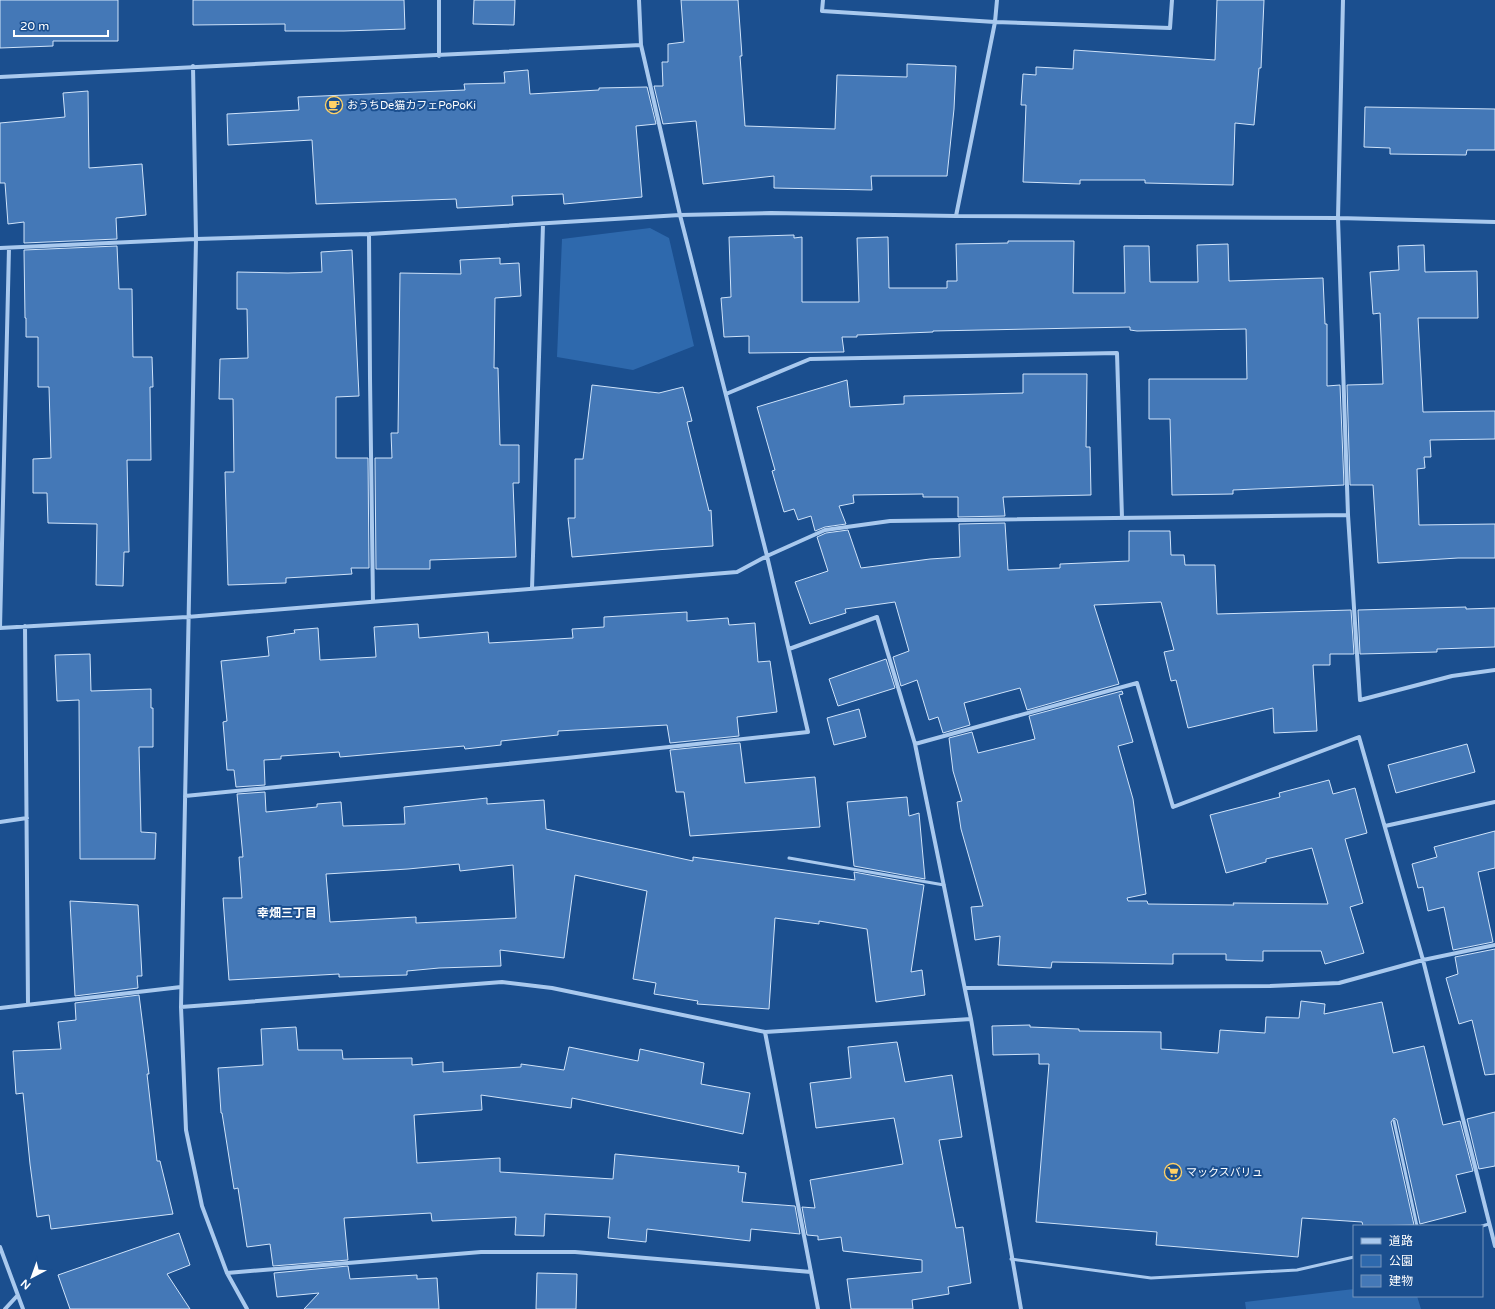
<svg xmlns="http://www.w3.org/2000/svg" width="1495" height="1309" viewBox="0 0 1495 1309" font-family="'Varela Round','Noto Sans JP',sans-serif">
  <rect width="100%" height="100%" fill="#1b4f8f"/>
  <path fill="#2e69ad" d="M650 228 669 238 694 346 633 370 557 357 562 239Z
    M1354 1289V1296H1417L1421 1309H1246L1245 1302Z"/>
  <path fill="#4478b7" stroke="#cfe3fa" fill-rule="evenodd" d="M0 0H118V41H53V46L0 48Z
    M193 0H404L405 29 344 31H285V24L193 25Z
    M474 0H515L514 25 473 24Z
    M681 0H738L742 56H740L745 126 835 129 837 75 907 77V64L956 66 954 109 947 176H871L872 190 774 188V176L703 184 696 121 663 124 654 86H663L662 62H668V44L684 42Z
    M1217 0H1264L1261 68H1259L1254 125 1235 123 1233 185 1145 183V180H1080V184L1023 182 1026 105H1021L1023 74 1036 75V67L1073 69 1074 50 1215 60Z
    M528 70 530 94 599 90V88L647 87 656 124 636 126 642 197 564 204 563 194 512 196 513 205 457 208 456 199 316 204 312 140 228 145 227 114 299 110 298 97 465 90 464 84 505 83 504 72Z
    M88 91 89 168 142 164 146 215 116 218 117 239 24 243V222L8 224 5 183H0V123L65 117 63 93Z
    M1365 107 1495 109V150H1467L1466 155 1390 154V148L1364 147Z
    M794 235V238L802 237V302H859L857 238 888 237 889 288H947V281H957L956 244 1008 243V241H1074L1073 293H1125L1124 246H1149L1150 282H1198L1197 245 1228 244 1229 281 1323 278 1325 324H1327V386L1340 385 1344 485 1233 490V494L1172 495 1170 419H1149V379H1247L1246 329 1137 331 1130 330V327L933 331V332L857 335V337H842L844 352 749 353V336L724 337 721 298 731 297 729 237Z
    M1424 245 1425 272 1477 271 1478 318H1418L1423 412 1495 411V439L1430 440 1431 457H1424L1425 468 1417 469 1419 525 1495 524V558H1458L1378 563 1373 485H1350L1347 385 1383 384 1380 313 1373 314 1370 272 1399 270 1398 246Z
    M117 246 119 289H132L133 357H152L153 387H150L151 460H127L129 552H124L123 586 96 585 97 524 48 523 47 493H33V459L51 458 49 387H38V337H26V318H25L24 250Z
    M352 250 359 396 336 397V458H368L369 568H351L352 574 286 578V583L228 585 225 472H234L233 399H219L220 359 248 358 247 309H237V272L288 273 322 272 321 252Z
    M500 258V264L519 263 521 296 495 298 494 368H498L500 445H519V483H513L516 557 430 560V569H376L375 458H392L391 433H398L400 273 461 274 460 260Z
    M1023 374H1087L1086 447H1090L1091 495 1003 497 1005 516 958 517V497H923V494L853 495 854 503 839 506 846 524 825 527 815 531 811 516 798 520 794 509 784 512 772 471 775 470 757 407 847 380 850 407 904 404V396L1023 393Z
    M592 385 659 393 683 387 692 421 687 422 709 511 711 510 713 546 655 550 572 557 568 518H575V459H583Z
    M1005 523 1008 570 1060 568V564L1129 561V531H1170L1171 555H1184L1185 565H1215L1217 614 1351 610 1354 654H1330V665H1313L1317 731 1274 733 1273 708 1188 728 1176 680 1171 681 1164 652 1174 650 1161 602 1094 605 1119 684 1027 710 1020 688 964 703 970 725 943 733 938 717 929 720 917 680 901 686 893 657 909 651 895 602 845 609 846 613 810 624 795 582 828 571 817 537 826 533 848 530 861 568 930 559 960 557 959 524Z
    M1466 607V609L1495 608V647L1437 649V652L1360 654 1358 610Z
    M687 612V621L728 618 729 625 755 623 758 662 770 661 777 712 737 717 739 736 670 743 667 725 558 731V735L501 741V745L465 749 464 746 340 757 339 752 281 756V759L264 760 265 785 236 787 234 770H227L223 722 227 721 221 661 269 656 267 637 295 633 294 630 318 628 320 660 376 657 374 627 418 624 419 638 488 632 489 643 573 638 572 629 604 627V617Z
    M90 654 91 691 151 689V708H153V747H139L141 832 156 833 155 859H80L79 700 57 701 55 655Z
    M886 659 895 688 838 706 829 679Z
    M1122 691 1123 694 1119 695 1133 742 1118 746 1133 799 1146 894 1127 898 1128 901H1147L1148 904 1234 905 1233 903 1328 904 1312 848 1266 859V862L1226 873 1210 815 1280 797 1279 793 1329 780 1333 794 1355 788 1367 833 1345 839 1363 903 1350 907 1364 953 1325 964 1321 951H1263V961L1226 960V954H1173V964L1052 962 1051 968 998 965 1000 936 975 940 971 907 983 906 961 829 957 802 962 801 953 771 949 738 972 732 978 753 1035 739 1029 716Z
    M859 709 866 737 834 745 827 718Z
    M740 743 745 783 815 777 820 827 690 836 684 792H676L670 750Z
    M1467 744 1475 772 1396 793 1388 765Z
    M265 792 266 812 317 807V804L341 802 343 826 405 824 404 807 487 798V804L544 800 546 829 693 861V857L855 880 854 872 924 885 911 972 922 970 925 995 876 1002 867 929 819 921V924L775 918 769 1009 697 1004 698 1001 654 994 656 983 633 979 647 891 575 875 564 958 500 950 501 966 439 968 407 971V975L339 977V974L229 980 223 898H242L239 857H243L237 794ZM459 864 460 871 513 865 516 918 416 923V917L330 922 326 874 408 869Z
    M907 797 909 816 919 813 925 879 854 866 847 802Z
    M1495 831V868L1478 872 1493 942 1453 950 1444 907 1428 911 1423 887 1418 888 1412 864 1437 857 1434 847Z
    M70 901 138 905 142 976H137L138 988 75 996Z
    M1495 949V1074L1485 1075 1472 1020 1459 1024 1446 978 1458 974 1455 957Z
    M139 995 149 1074H147L157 1161H160L173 1214 51 1229 49 1215 37 1217 30 1164 23 1093 16 1094 13 1051 61 1049 58 1022 76 1020 75 1003Z
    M1301 1001 1325 1004 1324 1014 1382 1002 1393 1053 1424 1046 1443 1125 1460 1121 1473 1171 1456 1175 1466 1212 1420 1224 1397 1120 1394 1118 1391 1122 1414 1225 1363 1226 1362 1222 1302 1218 1298 1257 1156 1245 1157 1232 1036 1222 1049 1064H1039V1054L993 1055 992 1026 1030 1025V1027L1079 1029V1031L1161 1032V1049L1218 1053 1220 1030 1265 1033 1266 1017 1299 1018Z
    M296 1027 298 1050H342L343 1059 412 1058V1065L443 1062V1072L521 1067V1064L564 1070 569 1047 638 1061 640 1049 704 1063 701 1084 750 1093 743 1134 572 1098 571 1108 481 1095 482 1110 414 1115 417 1163 500 1158V1172L613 1179 615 1154 739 1166 738 1172 746 1173 742 1202 795 1206 800 1234 751 1229 750 1241 647 1229 646 1242 608 1238 610 1217 545 1214 544 1236 515 1235 516 1217 432 1221 431 1213 344 1218 348 1260 273 1266 270 1244 247 1247 238 1188 234 1189 222 1113H221L218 1068 263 1065 261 1029Z
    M897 1042 905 1082 952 1075 962 1137 939 1140 956 1228 963 1227 971 1283 948 1287 949 1294 912 1300 913 1309H851L847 1279 922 1272V1260L843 1251 841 1237 818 1240V1236L807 1235 802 1207 815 1208 810 1180 903 1164 894 1118 816 1128 810 1083 851 1078 848 1047Z
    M1495 1112V1166L1479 1169 1467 1119Z
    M179 1233 190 1265 167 1274 190 1309H70L58 1275Z
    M348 1266 350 1279 417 1275V1279L437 1278 439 1309H304L319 1293 277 1297 274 1273Z
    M537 1273 577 1274 576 1309H536Z"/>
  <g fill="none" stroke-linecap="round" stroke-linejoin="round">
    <path stroke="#a9c9ee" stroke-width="3" d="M789 858 944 885
      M1394 1121 1417 1226
      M1482 1226 1489 1224
      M1011 1259 1151 1278 1297 1270 1354 1257"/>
    <path stroke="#a9c9ee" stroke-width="4" d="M823 0 822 11 995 22 1170 28 1172 0
      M1343 0 1338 218 1348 515 1360 700 1452 676 1495 670
      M439 56V0
      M193 66 196 239 181 1007 186 1130 202 1206 227 1273 247 1309
      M0 77C214 65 427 56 641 45
      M956 216 995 22 997 0
      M369 234 370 378 373 602
      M0 248 196 239 369 234 680 215 771 213 956 216 1338 218 1495 222
      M726 394 810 359 1117 353 1122 518
      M532 589 543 224
      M25 626 28 1005
      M0 628 187 617 737 572 767 556 825 530 890 521 1348 515
      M0 628 9 248
      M789 649 877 617 915 744 971 1019 1021 1309
      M915 744 1137 683 1173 807 1359 737 1423 960 1495 945
      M185 796 567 758 808 732 767 556 680 215 641 45 639 0
      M0 822 27 818
      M1385 826 1495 802
      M965 988 1270 986 1339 983 1423 960 1495 1246
      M181 1007 502 982 552 988 765 1032 971 1019
      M0 1008 181 987
      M765 1032 818 1309
      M0 1247 23 1309
      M227 1273 481 1252H575L811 1272
      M5 1309 17 1296"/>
  </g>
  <defs>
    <g id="cafe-ring" transform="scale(0.9)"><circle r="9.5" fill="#1b4f8f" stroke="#ffd166" stroke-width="1.5"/><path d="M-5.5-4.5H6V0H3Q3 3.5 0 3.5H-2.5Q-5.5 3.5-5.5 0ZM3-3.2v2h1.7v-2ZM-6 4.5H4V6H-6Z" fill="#ffd166"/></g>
    <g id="supermarket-ring" transform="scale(0.9)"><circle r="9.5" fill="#1b4f8f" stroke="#ffd166" stroke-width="1.5"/><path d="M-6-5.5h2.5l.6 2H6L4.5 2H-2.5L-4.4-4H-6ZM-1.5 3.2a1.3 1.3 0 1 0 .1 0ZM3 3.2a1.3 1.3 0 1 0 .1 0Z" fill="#ffd166"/></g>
  </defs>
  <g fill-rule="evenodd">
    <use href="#cafe-ring" x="334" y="105"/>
    <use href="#supermarket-ring" x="1173" y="1172"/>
  </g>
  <g text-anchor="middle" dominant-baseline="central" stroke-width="4" stroke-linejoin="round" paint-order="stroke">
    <g font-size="11" fill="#fff" stroke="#1b4f8f" text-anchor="start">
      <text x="347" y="105">おうちDe猫カフェPoPoKi</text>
      <text x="1186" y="1172">マックスバリュ</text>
    </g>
    <g font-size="12" font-weight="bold" fill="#fff" stroke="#1b4f8f">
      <text x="287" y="913">幸畑三丁目</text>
    </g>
  </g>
  <rect x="1353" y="1225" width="130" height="72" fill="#1b4f8f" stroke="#7695bc"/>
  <rect x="1361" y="1238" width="20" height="6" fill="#a9c9ee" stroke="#7695bc"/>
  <text x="1389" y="1245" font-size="12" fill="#ffffff">道路</text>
  <rect x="1361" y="1255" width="20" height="12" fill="#2e69ad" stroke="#7695bc"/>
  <text x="1389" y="1265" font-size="12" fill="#ffffff">公園</text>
  <rect x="1361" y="1275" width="20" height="12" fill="#4478b7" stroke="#7695bc"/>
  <text x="1389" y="1285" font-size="12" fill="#ffffff">建物</text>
  <g transform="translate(32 1277) rotate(221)" stroke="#1b4f8f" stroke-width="3" paint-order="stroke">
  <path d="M0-3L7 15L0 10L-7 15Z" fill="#ffffff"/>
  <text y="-6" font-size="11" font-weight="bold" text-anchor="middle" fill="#ffffff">N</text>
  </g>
  <path d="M14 30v6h94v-6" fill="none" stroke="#ffffff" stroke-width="2"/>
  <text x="20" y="30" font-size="12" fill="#ffffff" stroke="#1b4f8f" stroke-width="3" paint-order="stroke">20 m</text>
</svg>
